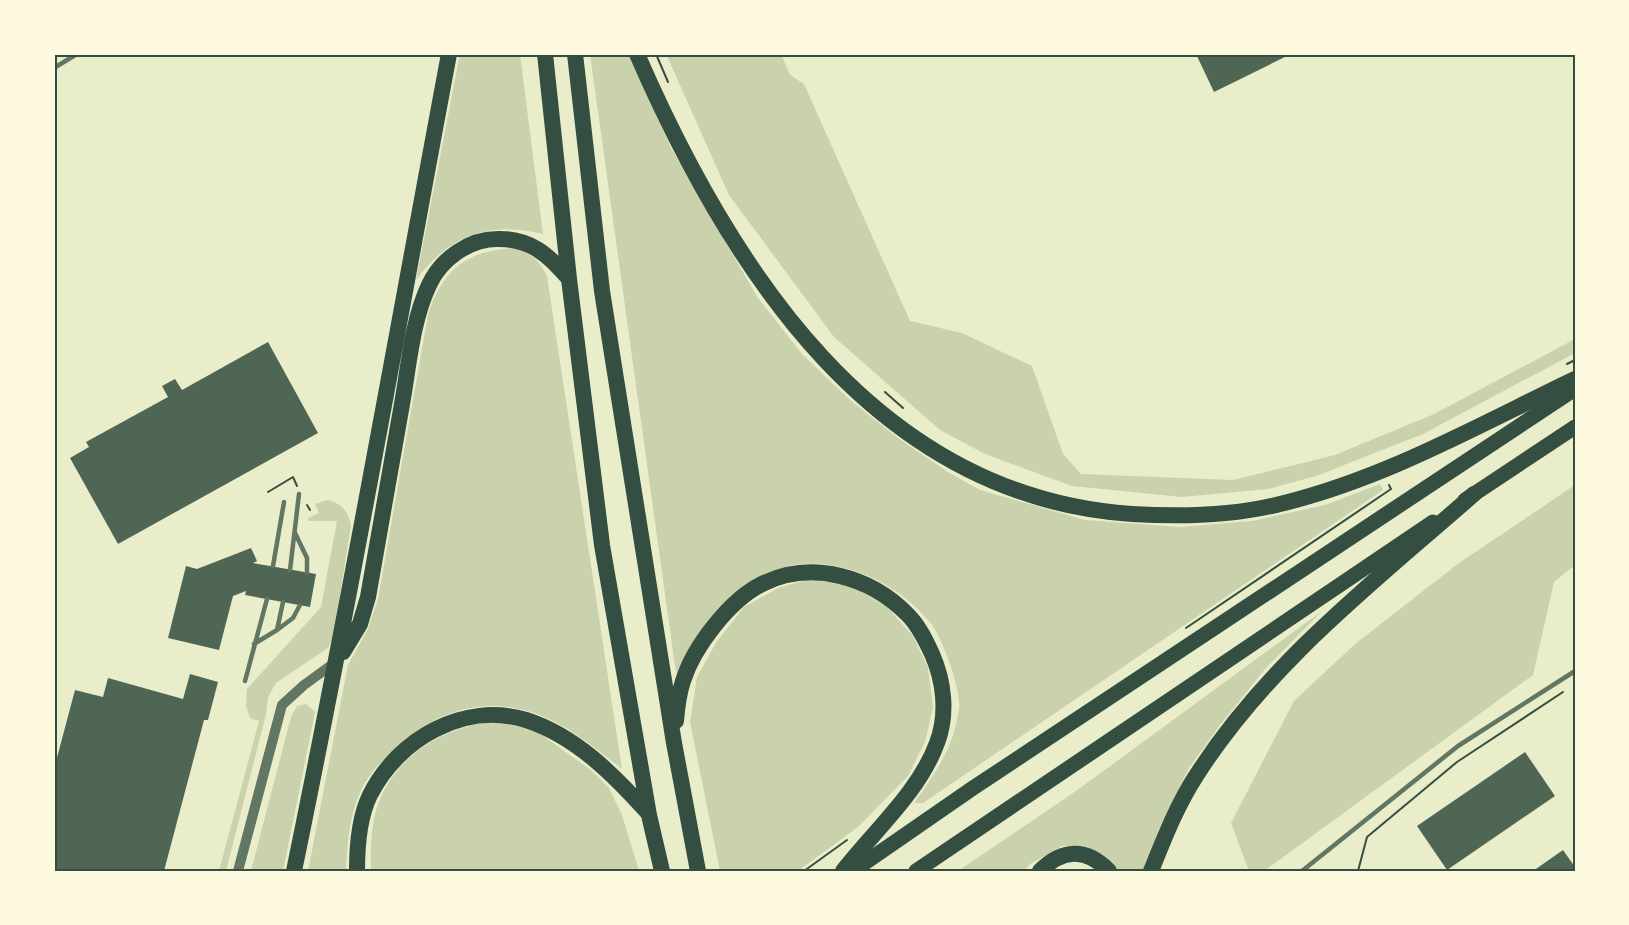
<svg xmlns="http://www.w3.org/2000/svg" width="1629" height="925" viewBox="0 0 1629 925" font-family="'Golos Text',sans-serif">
  <rect width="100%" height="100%" fill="#e9edc9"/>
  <path fill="#cad2ad" d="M460 54H520L543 234C487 221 450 235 416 280Z
    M590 54H629L671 148 758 298 802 354 850 400 898 438 948 472 980 490 1085 520 1180 527 1252 521 1325 505 1380 484 1383 490 923 803H914C933 776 951 752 957 719 958 714 960 707 959 701 958 683 943 640 932 625 899 581 829 549 775 570 731 588 699 635 676 673Z
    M666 54H781L790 75 804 84 910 321 962 333 1032 366 1063 454 1081 474 1233 480 1335 455 1434 414 1575 339V353L1423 434 1316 476 1268 489 1182 497 1072 486 985 454 940 430 834 337 729 195Z
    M515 248C532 254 539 260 547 276L622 769C596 749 568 725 537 714 480 694 430 713 388 755 377 766 365 779 359 795 349 819 347 845 346 871H308L348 665 368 629 378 599 428 315C442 270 467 250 515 248Z
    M1575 485V565L1554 582 1533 675 1264 871H1249L1231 823 1294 701 1355 644 1459 563Z
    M327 500C341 503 348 510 351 525L333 639 328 648 276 683 268 697 266 714 226 871H219L259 721 250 718 246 706 247 689 321 607 337 521H308V518L319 513 315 504Z
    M810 579 848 584 887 607 913 636 928 668 933 707 925 742 908 776 858 827 798 871H720L690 722 697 677 717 641 744 607 778 588Z
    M1322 611 1265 669 1220 725 1189 768 1159 828 1144 871H1120L1099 854 1081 846H1062L1030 864 1025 871H958L1076 791Z
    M306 704 315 712 283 871H251L291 717 297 706Z
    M501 721 539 733 591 770 609 788 622 815 639 871H371C370 848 371 818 381 797 402 750 451 724 501 721Z"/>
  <path fill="#4f6655" d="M1196 54H1291L1214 92Z
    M268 342 318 433 118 544 70 458 89 447 86 442 168 397 162 386 175 379 182 390Z
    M251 548 257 561 253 563 316 574 310 607 245 595 246 591 233 596 219 650 168 638 186 566 197 569Z
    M190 674 218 682 208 720H204L164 871H54V769L75 690 103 697 108 678 183 699Z
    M1525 752 1555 796 1447 870 1417 826Z
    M1563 850 1575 867V871H1533Z"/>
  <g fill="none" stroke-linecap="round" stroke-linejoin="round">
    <path stroke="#344e41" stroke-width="2" d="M656 54 668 82
      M1567 364 1575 360
      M885 392 903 408
      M268 492 293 477 297 486
      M307 505 310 510
      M1186 628 1391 489 1389 485
      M804 871 847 840
      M1358 871 1367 837 1457 762 1563 692"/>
    <path stroke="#617663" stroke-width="4.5" d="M54 68 77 54
      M295 533 307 558V573
      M273 566 284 502
      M290 570 299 494
      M277 630 293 618 300 605
      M254 644 277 630 283 602
      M245 681 267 599
      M1302 871 1458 746 1575 671"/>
    <path stroke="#617663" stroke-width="10" d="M238 871 282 705 304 685 337 661"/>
    <path stroke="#344e41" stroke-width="15" d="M1465 500 1575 427
      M853 871 973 788 1575 389
      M916 871 1433 522"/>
    <path stroke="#344e41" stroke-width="16" d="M545 54 569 279 602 545 649 815 662 871
      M575 54 602 291 674 743 698 871
      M637 54C730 268 875 497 1132 514 1181 517 1232 516 1280 504 1384 479 1479 425 1575 379
      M343 652 360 624 368 597C380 532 391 468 402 404 409 365 412 321 429 285 441 259 469 239 497 239 530 238 549 255 569 279
      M676 721C677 708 679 693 683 681 694 646 730 600 762 584 812 559 871 577 908 615 919 626 926 641 932 654 944 681 948 714 937 743 919 792 875 830 843 871
      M294 871C350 599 398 326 449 54
      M357 871C357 847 359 817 370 795 398 739 464 701 526 720 576 736 615 776 649 814
      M1040 871C1062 849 1086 847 1109 871
      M1151 871C1164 839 1177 805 1196 776 1268 663 1375 581 1474 494"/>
  </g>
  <rect width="1629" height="925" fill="none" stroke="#fefae0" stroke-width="111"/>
  <rect x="56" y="56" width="1518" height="814" fill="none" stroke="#344e41" stroke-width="2"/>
</svg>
